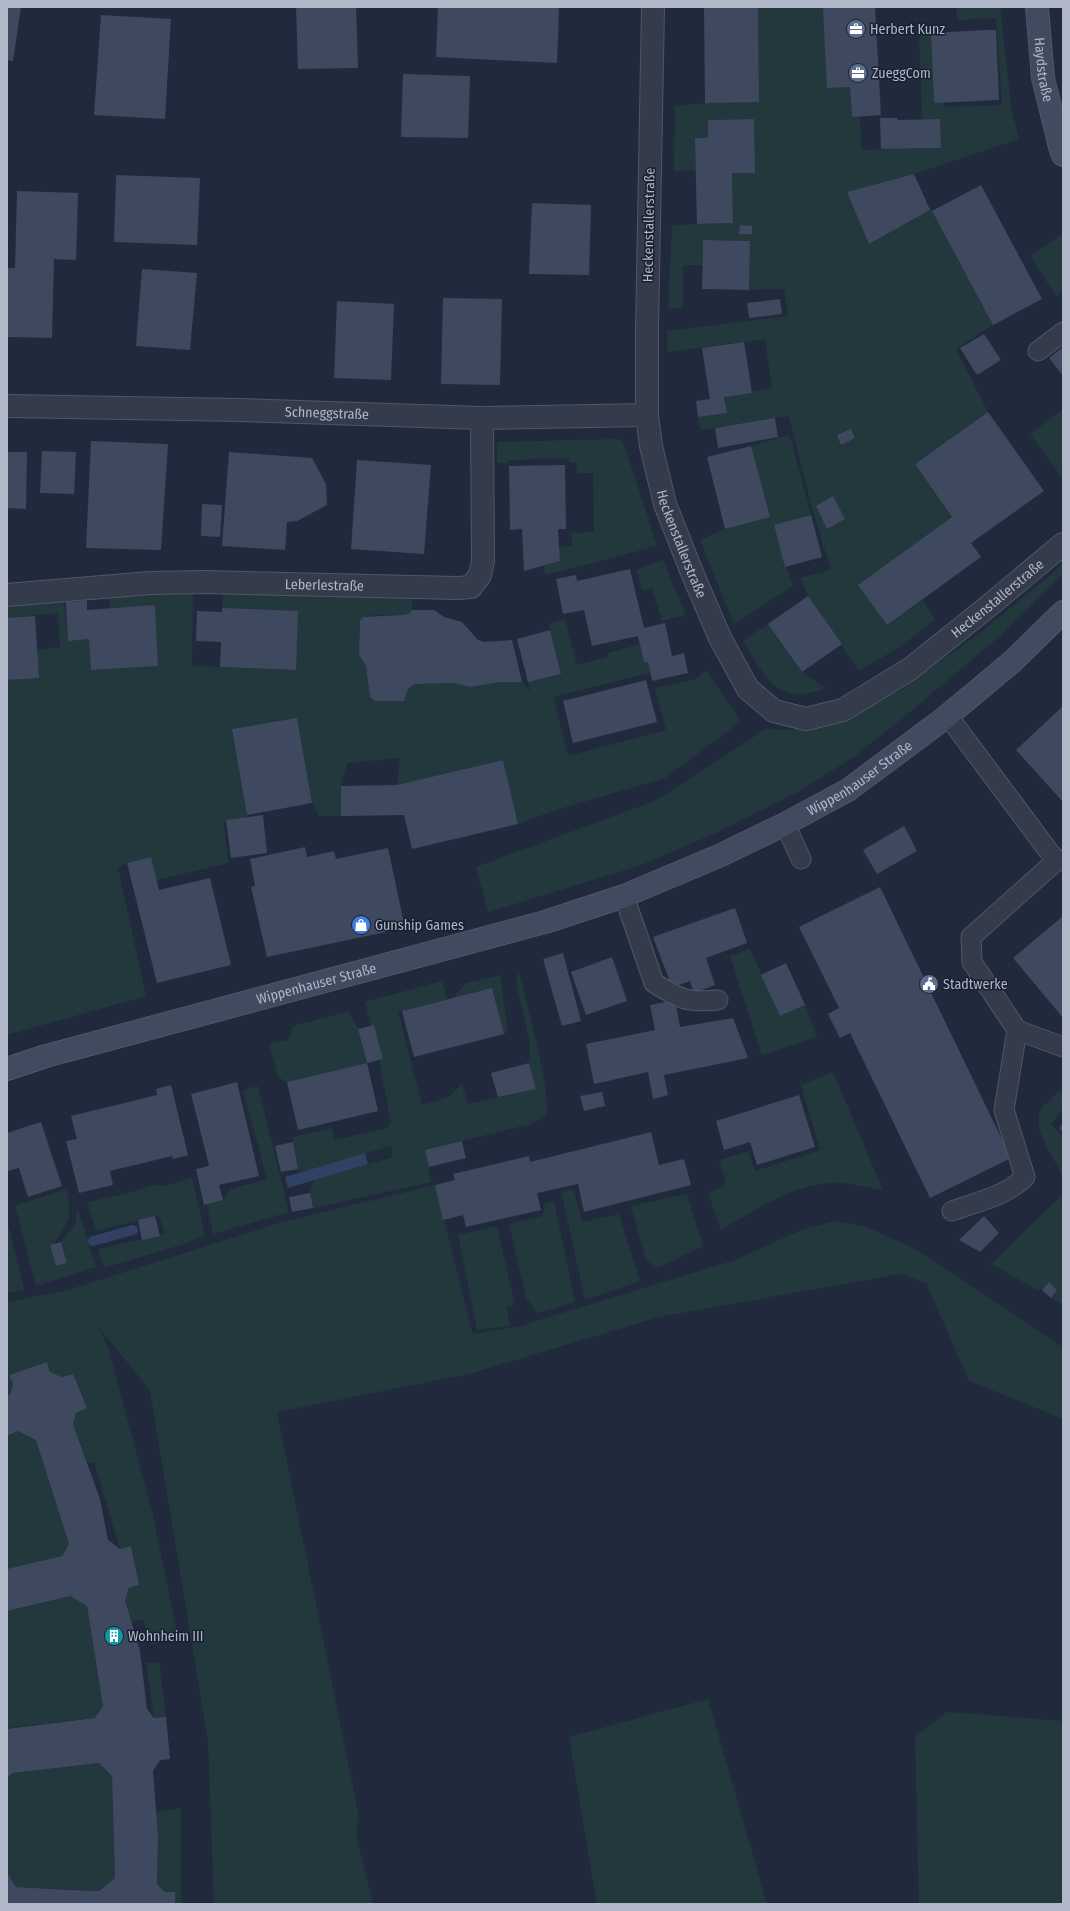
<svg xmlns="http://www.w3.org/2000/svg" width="1070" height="1911" viewBox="0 0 1070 1911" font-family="'Fira Sans Condensed',sans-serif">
  <rect width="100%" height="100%" fill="#202a3c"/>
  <path fill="#22383d" d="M758 7H823L850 87 852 117 860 116 862 150 941 148 940 119H922L919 33H931L934 103 944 102 945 107 1002 105 996 18 957 20 956 7H1000L1011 106 1019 139 914 174 848 192 869 244 930 210 932 211 993 325 956 349 988 412 915 464 952 517 859 585 887 625 923 600 935 620 900 647 859 671 808 596 800 578 831 570 814 515 789 416 700 430 698 417 726 413 724 397 772 388 765 339 667 352V331L788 316 784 289 749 290 750 241 703 240 702 265H683V308L668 309 672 225 733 223 732 173 755 172 753 119 708 120V138L695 139 696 170 674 171 675 106 705 103 759 101Z
    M1063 233V291L1056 296 1030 256Z
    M1063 409V479L1030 434Z
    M790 435 811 515 774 526 793 586 734 624 700 540 725 529 769 517 751 446Z
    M615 439 621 440 624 444 657 546 546 575 543 566 560 561 559 547 572 546 571 533 594 532 593 473H577L576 462H569V458L509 460V463H497V442Z
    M663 560 686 615 662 621 652 588 642 590 636 570Z
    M1063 564V574L1000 636 904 717 855 756 798 792 720 831 639 866 488 912 476 867 657 800 766 729 789 730 831 725 859 713 902 689 985 629Z
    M193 590 192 666 295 670 222 608 223 591 412 598V610L409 614C395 617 369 611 360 621L359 655 366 666 370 697 375 701H404L408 689 414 684 454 683 470 687 500 682H522L530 692 528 682 561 674 549 624 565 619 577 665 608 657V653L640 644 644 662H648L650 673 553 697 568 756 666 730 655 688 695 679 706 670 741 721 665 778 556 810 518 824 503 760 397 785 400 758 347 763 341 786V816H319L312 803 297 719 233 729 247 815V817L223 821 229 863 157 880 128 863 118 868 146 996 7 1035V680L39 678 37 650 60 647 58 613 7 618V605L64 600 68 640 89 639 91 670 158 666 155 606 110 608 109 596Z
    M768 624 802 672 825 688C777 708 765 676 743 641Z
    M750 949 780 1016 805 1005 817 1037 762 1055 730 956Z
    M519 972C524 994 553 1099 546 1113 543 1118 538 1120 534 1123L426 1150 431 1182 313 1208 310 1193 314 1180 393 1157 391 1146 301 1172 298 1169 293 1142V1137L332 1128 334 1140 387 1128 391 1123 379 1061 383 1059 374 1025 371 1026 365 1002 442 981 447 999 398 1012 422 1105 449 1097 462 1084 468 1104 536 1089 529 1063 530 1045 516 981Z
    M500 975 508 1032 504 1034 492 988 456 997V994L466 983Z
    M348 1012 358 1029 367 1063 287 1082 278 1077 269 1043 288 1040 293 1026Z
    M833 1072 883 1190C869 1188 854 1184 840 1183 796 1181 758 1209 721 1230L708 1193 721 1188 726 1183 719 1160 749 1151 755 1171 820 1150 801 1085Z
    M258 1086 289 1212 213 1234 207 1204 223 1200 231 1189 267 1179 243 1090Z
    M1059 1091 1063 1096V1109L1051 1124 1063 1137V1175C1055 1161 1032 1128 1040 1112 1043 1105 1053 1097 1059 1091Z
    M192 1178 205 1235 184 1244 104 1268 98 1249 165 1234 159 1216H155L96 1231 87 1202 132 1192 153 1185 164 1186Z
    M435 1185 473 1334 520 1326 735 1260 804 1229 836 1221 866 1227 912 1247 1063 1347V1419L969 1381 926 1283 900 1274 659 1317 469 1374 277 1412 358 1812 357 1838 373 1904H214L208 1741 150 1390 99 1328 109 1351 153 1515 178 1638 151 1645 143 1619 131 1622 125 1600 129 1588 139 1585 131 1546 120 1549 94 1462 88 1463 73 1424 76 1413 87 1408 73 1374 62 1377 50 1372 47 1362 9 1375 13 1384 10 1395 7 1396V1302L68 1290 279 1223Z
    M66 1189C74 1215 68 1223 54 1244L51 1245 56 1266 67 1263 61 1242 76 1222 77 1206 96 1267 36 1286 15 1206Z
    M574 1190 582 1222 619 1214 640 1281 585 1300 561 1192Z
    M687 1194 703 1246 658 1268 646 1260 631 1206Z
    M1063 1194V1305L1051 1298 1057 1290 1049 1283 1042 1290 1036 1289 991 1264Z
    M554 1201 575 1302 538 1313 526 1298 509 1224 543 1216 544 1204Z
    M7 1218 24 1289 7 1293Z
    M497 1226 515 1305 507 1306 510 1326 477 1330 458 1235Z
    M18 1431 36 1440 69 1544 62 1556 7 1569V1436Z
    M70 1596 87 1606 103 1706 95 1718 8 1728 7 1611Z
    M159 1662 166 1717 154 1718 146 1663Z
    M708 1699 767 1904H597L569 1737Z
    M947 1712 1063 1721V1904H919L915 1737Z
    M99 1763 112 1776 115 1878 99 1891 16 1887 7 1873V1778L13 1773Z
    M181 1808V1904H175V1892H165L157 1884 158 1835 156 1812Z"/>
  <path fill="#304163" d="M365 1153 368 1164 288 1188 285 1177Z"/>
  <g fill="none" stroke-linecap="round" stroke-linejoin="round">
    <path stroke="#304163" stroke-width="10" d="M93 1241 133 1230"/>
  </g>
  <path fill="#3e495f" d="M7 7H21L13 61 7 60Z
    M296 7H356L358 68 298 69Z
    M438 7H559L557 63 436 57Z
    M704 7H758L759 102 705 103Z
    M823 7H875L881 115 852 117 850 87 827 88Z
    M101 15 171 19 165 119 94 115Z
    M985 30H996L999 100 934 103 931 33Z
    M403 74 470 76 468 138 401 137Z
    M880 118H897L898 120 940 119 941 148 881 149Z
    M754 119 755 173H732L733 223 697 224 695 138H708V120Z
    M914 174 930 210 869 244 847 192Z
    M116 175 200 178 197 245 114 242Z
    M981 185 1042 299 993 325 932 211Z
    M17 191 78 193 76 260 54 259 52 338 7 337V268H15Z
    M532 203 591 205 589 275 529 274Z
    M740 225 752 226V234H739Z
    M703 240 750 241 749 290 702 289Z
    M142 269 197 273 190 350 136 346Z
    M443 298 502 299 500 385 441 384Z
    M780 299 782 314 749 318 747 303Z
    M337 301 394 304 391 380 334 378Z
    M984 334 1001 360 977 375 960 348Z
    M744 342 752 393 724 397 727 413 698 417 696 401 710 399 702 348Z
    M1063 347V376L1049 358Z
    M988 412 1044 491 971 543 981 557 887 625 858 585 952 517 915 464Z
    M775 418 778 437 718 448 715 428Z
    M851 429 855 438 841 445 837 435Z
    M91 441 168 444 161 550 86 548Z
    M751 446 770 517 725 529 707 457Z
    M42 451 76 452 74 494 40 493Z
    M7 452H27L26 509 7 508Z
    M229 452 312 458 326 484 327 505 297 521 287 522 285 550 222 546Z
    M357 460 431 465 424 554 351 549Z
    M565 465 566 529H558L560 561 524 571 522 529 510 530 509 466Z
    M833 496 845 519 827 529 816 506Z
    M202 504 222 505 220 537 201 536Z
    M811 515 822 557 785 567 774 525Z
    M630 569 644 628 665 623 672 656 684 653 688 673 652 681 648 662H644L638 636 592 646 584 610 563 614 556 579 576 575 577 581Z
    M808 596 842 644 802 672 768 624Z
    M87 601V610L155 605 158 666 91 670 89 639 68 641 66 602Z
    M222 608 298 611 296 670 220 667 221 642 196 641 197 611 222 612Z
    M412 610H434L444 617 462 622 478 640 484 642 512 640 522 682H500L470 687 454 683 414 684 408 689 404 701H375L370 697 366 666 359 655 360 621 363 617 402 615 409 614Z
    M35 616 39 678 7 680V618Z
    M550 630 561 674 528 682 517 639Z
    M646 680 657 722 573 743 563 701Z
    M1063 706V802L1016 750Z
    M297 718 312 803 247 815 232 729Z
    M503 760 518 824 412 849 404 815 341 816V786L397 785Z
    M263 815 267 853 231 858 226 820Z
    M904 826 917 851 877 874 863 850Z
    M305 847 307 857 334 851 336 859 388 848 405 928 267 957 251 887 255 886 250 859Z
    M151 857 159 890 210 878 231 965 157 983 127 863Z
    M880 887 1011 1158 930 1198 850 1033 840 1038 828 1014 839 1008 799 927Z
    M735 908 747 943 706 958 715 985 694 993 690 981 672 987 653 937Z
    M1063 916V1018L1013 958Z
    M563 953 581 1021 562 1026 543 959Z
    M612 957 627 1001 586 1015 571 972Z
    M786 963 805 1005 780 1016 761 975Z
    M492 988 504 1034 414 1057 402 1011Z
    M675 1000 680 1027 733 1018 748 1058 664 1075 668 1095 653 1099 648 1072 594 1084 586 1044 655 1030 650 1005Z
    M374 1025 383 1059 367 1063 358 1029Z
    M367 1063 378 1111 298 1130 287 1082Z
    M529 1063 536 1089 498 1097 491 1073Z
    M237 1082 259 1176 219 1185 223 1200 204 1205 196 1169 209 1166 191 1094Z
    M171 1085 188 1155 173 1159 172 1156 110 1171 113 1185 79 1193 66 1141 77 1139 71 1116 157 1095 156 1089Z
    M602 1092 605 1106 584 1111 580 1096Z
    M799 1095 815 1147 757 1165 750 1142 724 1150 716 1121Z
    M1063 1121V1135L1060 1128Z
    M41 1122 62 1186 28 1197 19 1168 7 1171V1133Z
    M651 1132 659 1165 684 1159 691 1185 584 1212 578 1184 537 1193 541 1210 466 1227 463 1215 443 1220 435 1185 455 1180 453 1174 529 1156 530 1162Z
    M462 1141 466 1158 429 1167 425 1150Z
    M293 1142 298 1169 281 1172 275 1146Z
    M310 1193 313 1208 292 1212 289 1197Z
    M155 1216 160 1236 142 1240 138 1220Z
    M984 1216 999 1233 980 1252 959 1240Z
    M61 1242 67 1263 56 1266 50 1245Z
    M1049 1282 1057 1290 1051 1298 1042 1290Z
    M47 1362 50 1372 62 1377 73 1374 87 1408 76 1413 73 1424 100 1499 108 1540 120 1549 131 1546 139 1585 129 1588 125 1600 140 1651 147 1709 154 1718 166 1717 170 1759 160 1760 153 1771 158 1835 157 1884 165 1892H175V1904H7V1873L16 1887 69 1890 99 1891 115 1878 112 1776 99 1763 13 1773 7 1778V1729L95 1718 103 1706 87 1606 70 1596 7 1611V1569L62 1556 69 1544 36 1440 18 1431 7 1436V1396L10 1395 13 1384 9 1375Z"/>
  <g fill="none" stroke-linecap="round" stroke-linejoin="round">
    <g stroke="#4f5767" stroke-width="21">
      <path id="lane" d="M1038 351 1063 332
        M948 716 1056 861
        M785 824 801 859
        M1063 860 1056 861 971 937 972 962 1017 1030 1063 1047
        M624 896 654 983C680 999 687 1003 718 1000
        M952 1211C976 1202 1007 1196 1025 1177L1004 1110 1017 1030"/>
    </g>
    <g stroke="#4f5767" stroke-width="24">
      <g id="street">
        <path id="s1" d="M653 7 647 330V415L651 446 665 504 693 575 720 638 748 689 774 711 806 719 843 710 910 669 985 609 1063 544"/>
        <path id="s2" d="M7 406 241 410 482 418 647 415"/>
        <path id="s3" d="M7 595 150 583 205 582 457 588 471 587 480 575 483 561 482 418"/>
      </g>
    </g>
    <g stroke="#4f5767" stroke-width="24">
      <g id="secondary">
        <path id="s4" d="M1037 7 1043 78 1060 147 1063 155"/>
        <path id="s5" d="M7 1069 46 1056 545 922 624 896 721 855 785 824 848 790 942 720 976 692 1013 661 1063 612"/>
      </g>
    </g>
    <use href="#lane" stroke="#343c4c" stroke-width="19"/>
    <use href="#street" stroke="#343c4c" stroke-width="22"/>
    <use href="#secondary" stroke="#414b60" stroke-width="22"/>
  </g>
  <defs>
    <g id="office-disc" transform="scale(1)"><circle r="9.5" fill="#5c6f8a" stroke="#192131"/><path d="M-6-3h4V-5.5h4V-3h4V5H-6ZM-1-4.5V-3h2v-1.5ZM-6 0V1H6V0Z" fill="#fff"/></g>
    <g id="shop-disc" transform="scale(1)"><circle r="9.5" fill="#3f7fe0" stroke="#192131"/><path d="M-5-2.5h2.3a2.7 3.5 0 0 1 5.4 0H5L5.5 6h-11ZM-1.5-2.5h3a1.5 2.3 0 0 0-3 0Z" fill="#fff"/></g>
    <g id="civic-disc" transform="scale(1)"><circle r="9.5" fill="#5c6f8a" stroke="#192131"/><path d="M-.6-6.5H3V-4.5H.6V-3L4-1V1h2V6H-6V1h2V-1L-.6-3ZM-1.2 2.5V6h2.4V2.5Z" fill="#fff"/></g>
    <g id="building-disc" transform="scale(1)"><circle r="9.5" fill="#0f9aa8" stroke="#192131"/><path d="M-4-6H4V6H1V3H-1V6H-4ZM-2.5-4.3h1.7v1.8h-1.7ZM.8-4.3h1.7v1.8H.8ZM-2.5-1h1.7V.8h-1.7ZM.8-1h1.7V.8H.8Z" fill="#fff"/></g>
  </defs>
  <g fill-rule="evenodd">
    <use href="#office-disc" x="856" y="29"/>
    <use href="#office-disc" x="858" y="73"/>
    <use href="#shop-disc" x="361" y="925"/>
    <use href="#civic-disc" x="929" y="984"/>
    <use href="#building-disc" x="114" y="1636"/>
  </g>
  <g text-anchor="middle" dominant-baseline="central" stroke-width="3" stroke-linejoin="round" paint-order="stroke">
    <g font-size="14" fill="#afb7c8" stroke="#192131" text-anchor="start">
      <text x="870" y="29">Herbert Kunz</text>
      <text x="872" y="73">ZueggCom</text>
      <text x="375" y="925">Gunship Games</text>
      <text x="943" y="984">Stadtwerke</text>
      <text x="128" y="1636">Wohnheim III</text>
    </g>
    <g font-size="14" fill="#afb7c8" stroke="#192131">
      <text stroke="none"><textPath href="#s4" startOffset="63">Haydstraße</textPath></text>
      <text transform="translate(649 225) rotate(-89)">Heckenstallerstraße</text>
      <text stroke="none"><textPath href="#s2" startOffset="320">Schneggstraße</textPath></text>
      <text stroke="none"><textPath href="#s1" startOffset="542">Heckenstallerstraße</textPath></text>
      <text stroke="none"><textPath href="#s3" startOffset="318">Leberlestraße</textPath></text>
      <text stroke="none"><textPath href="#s1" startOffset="998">Heckenstallerstraße</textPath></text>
      <text stroke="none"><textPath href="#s5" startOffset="905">Wippenhauser Straße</textPath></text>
      <text stroke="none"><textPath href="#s5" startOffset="321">Wippenhauser Straße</textPath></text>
    </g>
  </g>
  <rect width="1070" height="1911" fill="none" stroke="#afb7c8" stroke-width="16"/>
</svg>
